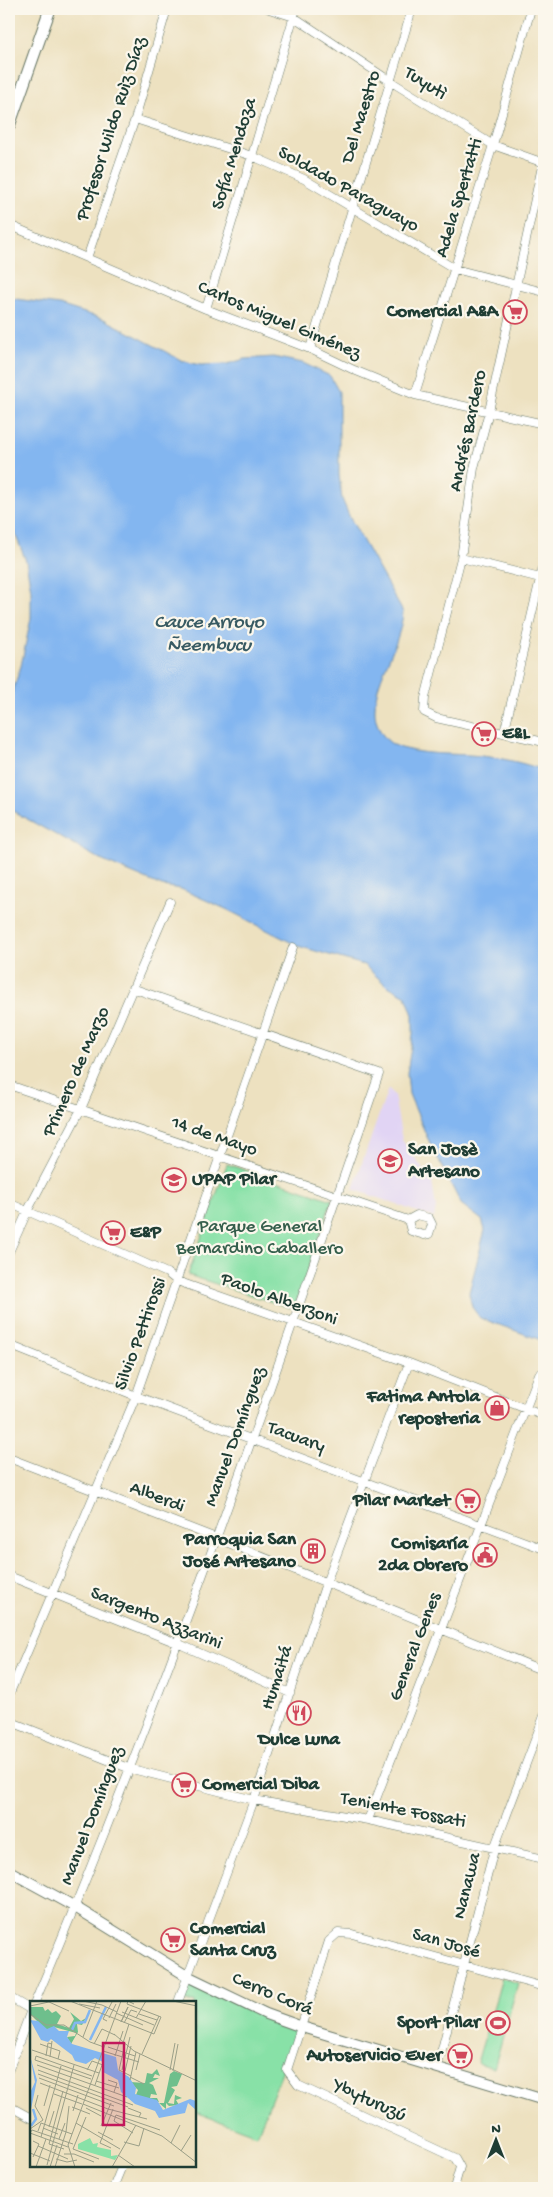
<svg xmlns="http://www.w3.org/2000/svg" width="553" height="2197" viewBox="0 0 553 2197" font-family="'Gochi Hand',sans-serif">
  <rect width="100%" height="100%" fill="#fbf7ec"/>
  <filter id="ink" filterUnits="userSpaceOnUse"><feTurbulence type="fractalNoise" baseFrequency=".02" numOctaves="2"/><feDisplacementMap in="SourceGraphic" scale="10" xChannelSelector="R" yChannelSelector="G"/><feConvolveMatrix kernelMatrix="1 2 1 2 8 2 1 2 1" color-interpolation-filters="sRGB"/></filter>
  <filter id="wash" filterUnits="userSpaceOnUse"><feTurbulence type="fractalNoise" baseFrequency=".0096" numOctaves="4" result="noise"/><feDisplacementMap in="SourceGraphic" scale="20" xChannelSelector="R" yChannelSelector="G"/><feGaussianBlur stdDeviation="1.12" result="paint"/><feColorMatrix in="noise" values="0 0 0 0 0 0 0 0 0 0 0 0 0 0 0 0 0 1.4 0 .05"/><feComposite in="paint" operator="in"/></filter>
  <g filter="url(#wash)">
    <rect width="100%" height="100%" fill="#ede1c0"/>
    <path fill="#e1d4f4" d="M388 1089 394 1095 402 1140 432 1182 436 1208 434 1218 353 1189Z"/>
    <path fill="#88e1a7" stroke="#548f6e" d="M227 1164 332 1200 294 1309 188 1275Z
      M502 1978 518 1983 494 2068 477 2063Z
      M188 1979 299 2029 257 2135 195 2112V2002H180Z"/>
    <path fill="#83b6f0" stroke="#517a92" d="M9 298 59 305 104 319 183 361 200 365 227 364 245 359 273 357 303 363 330 376 339 392V475L342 499 350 518 403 612C401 645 376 675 375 707 374 722 381 738 394 745 416 756 456 753 481 756 503 758 523 763 544 770V1341L480 1318 472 1307 469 1293 485 1230 482 1220 461 1204 427 1137 409 1094 407 1073 413 1034V1015L406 996 386 985 364 965 298 946 228 910 181 889 162 886 103 861 9 809V702L21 666 31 618V590L26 561 14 531 9 526Z"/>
  </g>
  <g filter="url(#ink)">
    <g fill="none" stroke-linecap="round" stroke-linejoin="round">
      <g stroke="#677665" stroke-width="9">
        <path id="street" d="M269 9 294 17 390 81 493 145 544 163
          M543 9H544
          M135 119 252 156 304 179 455 269 544 292
          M544 157 489 411 474 468 461 558 425 698 424 712 436 718 544 742
          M9 225 206 309 310 349 354 370 415 395 544 424
          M87 258 135 119 167 9
          M206 309 296 9
          M310 349 412 9
          M415 395 493 145 531 9
          M461 558 544 579
          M504 733 544 562
          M9 1085 408 1220
          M9 1203 167 1273 177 1281 409 1363 544 1416
          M417 1215 429 1218 432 1224 429 1234 424 1235 411 1231 408 1220Z
          M9 1252 28 1210 81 1109 170 902
          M9 1345 136 1396 544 1549
          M9 1458 216 1538 544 1671
          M9 1576 177 1643 290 1693
          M9 1695 136 1396 293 947
          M9 1721 128 1768 254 1800 368 1820 544 1859
          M368 1820 539 1374
          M9 1997 31 2010
          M35 2002C164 1698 272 1386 379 1074L132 988
          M178 2002 254 1800 326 1583 409 1363
          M437 2068 495 1846 544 1716
          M9 2069 31 2010
          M9 2106 31 2118
          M113 2188 122 2166
          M454 2188 460 2167 455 2158 298 2085 287 2070 329 1941 338 1933 352 1934 544 1987"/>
      </g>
      <g stroke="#677665" stroke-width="12">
        <path id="secondary" d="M9 1871 75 1907 187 1976 266 2014 302 2027 544 2100"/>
      </g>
      <g stroke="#677665" stroke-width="13">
        <path id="primary" d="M9 126 50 9"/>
      </g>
      <use href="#street" stroke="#fff" stroke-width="8"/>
      <use href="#secondary" stroke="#fff" stroke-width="10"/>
      <use href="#primary" stroke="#fff" stroke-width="11"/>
    </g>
  </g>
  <defs>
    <g id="supermarket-ring" transform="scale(1.25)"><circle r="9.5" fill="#fbf7ec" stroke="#d1495b" stroke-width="1.5"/><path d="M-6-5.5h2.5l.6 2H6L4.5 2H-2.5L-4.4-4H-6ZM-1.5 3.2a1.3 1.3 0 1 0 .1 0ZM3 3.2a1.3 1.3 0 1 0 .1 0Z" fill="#d1495b"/></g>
    <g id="school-ring" transform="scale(1.25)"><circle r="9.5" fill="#fbf7ec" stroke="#d1495b" stroke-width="1.5"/><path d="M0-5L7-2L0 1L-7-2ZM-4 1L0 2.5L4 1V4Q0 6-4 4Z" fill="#d1495b"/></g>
    <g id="university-ring" transform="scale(1.25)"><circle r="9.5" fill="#fbf7ec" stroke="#d1495b" stroke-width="1.5"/><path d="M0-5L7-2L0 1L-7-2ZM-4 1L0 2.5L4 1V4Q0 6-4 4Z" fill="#d1495b"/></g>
    <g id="shop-ring" transform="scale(1.25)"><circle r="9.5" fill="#fbf7ec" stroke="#d1495b" stroke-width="1.5"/><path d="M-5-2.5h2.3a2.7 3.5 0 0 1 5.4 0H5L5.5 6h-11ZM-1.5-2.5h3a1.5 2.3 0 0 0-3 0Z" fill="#d1495b"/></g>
    <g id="building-ring" transform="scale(1.25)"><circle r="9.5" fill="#fbf7ec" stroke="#d1495b" stroke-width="1.5"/><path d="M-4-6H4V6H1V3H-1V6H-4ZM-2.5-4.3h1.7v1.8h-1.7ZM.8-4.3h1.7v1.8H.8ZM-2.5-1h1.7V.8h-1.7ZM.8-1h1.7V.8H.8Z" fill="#d1495b"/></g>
    <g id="civic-ring" transform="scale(1.25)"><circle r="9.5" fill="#fbf7ec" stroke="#d1495b" stroke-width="1.5"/><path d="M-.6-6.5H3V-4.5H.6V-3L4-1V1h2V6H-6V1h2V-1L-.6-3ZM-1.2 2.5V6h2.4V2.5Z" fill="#d1495b"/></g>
    <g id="restaurant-ring" transform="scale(1.25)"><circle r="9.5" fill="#fbf7ec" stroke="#d1495b" stroke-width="1.5"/><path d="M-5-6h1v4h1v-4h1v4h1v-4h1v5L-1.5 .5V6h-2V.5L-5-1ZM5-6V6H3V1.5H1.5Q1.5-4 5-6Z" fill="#d1495b"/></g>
    <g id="stadium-ring" transform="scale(1.25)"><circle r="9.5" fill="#fbf7ec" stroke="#d1495b" stroke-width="1.5"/><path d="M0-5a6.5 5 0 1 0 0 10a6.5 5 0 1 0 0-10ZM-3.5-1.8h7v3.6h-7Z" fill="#d1495b"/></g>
  </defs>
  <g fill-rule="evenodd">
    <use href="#supermarket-ring" x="515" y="312"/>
    <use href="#supermarket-ring" x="484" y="734"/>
    <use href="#school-ring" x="390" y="1161"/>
    <use href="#university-ring" x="174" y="1180"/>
    <use href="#supermarket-ring" x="113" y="1233"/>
    <use href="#shop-ring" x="497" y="1408"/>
    <use href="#supermarket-ring" x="468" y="1501"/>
    <use href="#building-ring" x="313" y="1551"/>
    <use href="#civic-ring" x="485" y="1555"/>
    <use href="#restaurant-ring" x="299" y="1713"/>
    <use href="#supermarket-ring" x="184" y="1785"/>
    <use href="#supermarket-ring" x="173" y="1940"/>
    <use href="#stadium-ring" x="498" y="2023"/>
    <use href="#supermarket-ring" x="460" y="2056"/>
  </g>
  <g text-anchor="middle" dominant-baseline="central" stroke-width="4.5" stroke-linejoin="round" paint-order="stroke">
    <g font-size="19" fill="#1f3d34" stroke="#fbf7ec">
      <text transform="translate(425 84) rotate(32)">Tuyutì</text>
      <text transform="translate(362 117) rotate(-73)">Del Maestro</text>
      <text transform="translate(112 129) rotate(-72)">Profesor Wildo Ruìz Díaz</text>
      <text transform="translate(235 154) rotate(-73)">Sofía Mendoza</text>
      <text transform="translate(348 190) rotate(29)">Soldado Paraguayo</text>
      <text transform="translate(460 198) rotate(-73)">Adela Spertatti</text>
      <text transform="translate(279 321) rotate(23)">Carlos Miguel Giménez</text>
      <text transform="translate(469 431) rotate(-78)">Andrés Bardero</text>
      <text transform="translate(77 1072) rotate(-66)">Primero de Marzo</text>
      <text transform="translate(214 1137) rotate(19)">14 de Mayo</text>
      <text transform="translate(279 1300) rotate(20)">Paolo Alberzoni</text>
      <text transform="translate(141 1334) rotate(-70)">Silvio Pettirossi</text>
      <text transform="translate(236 1437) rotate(-70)">Manuel Domínguez</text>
      <text transform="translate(296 1438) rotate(20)">Tacuary</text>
      <text transform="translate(157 1498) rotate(21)">Alberdi</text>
      <text transform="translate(156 1619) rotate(22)">Sargento Azzarini</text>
      <text transform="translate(416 1647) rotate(-69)">General Genes</text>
      <text transform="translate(278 1678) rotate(-72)">Humaitá</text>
      <text transform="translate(403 1811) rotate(11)">Teniente Fossati</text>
      <text transform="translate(93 1816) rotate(-69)">Manuel Domínguez</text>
      <text transform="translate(468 1886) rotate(-76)">Nanawa</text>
      <text transform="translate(446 1944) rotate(16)">San José</text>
      <text transform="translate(272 1995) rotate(23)">Cerro Corá</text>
      <text transform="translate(369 2101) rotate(25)">Ybyturuzú</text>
    </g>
    <g font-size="19" font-weight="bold" fill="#1f3d34" stroke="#fbf7ec" text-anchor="end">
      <text x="498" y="312">Comercial A&amp;A</text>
      <text x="502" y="734" text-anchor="start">E&amp;L</text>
      <text x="408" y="1150" text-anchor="start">San Josè<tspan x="408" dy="22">Artesano</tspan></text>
      <text x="192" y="1180" text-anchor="start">UPAP Pilar</text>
      <text x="130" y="1233" text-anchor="start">E&amp;P</text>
      <text x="480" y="1397">Fatima Antola<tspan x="480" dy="22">reposteria</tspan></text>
      <text x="450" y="1501">Pilar Market</text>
      <text x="296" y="1540">Parroquia San<tspan x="296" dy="22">José Artesano</tspan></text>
      <text x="468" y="1544">Comisaría<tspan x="468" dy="22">2da Obrero</tspan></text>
      <text x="299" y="1740" text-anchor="middle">Dulce Luna</text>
      <text x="202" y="1785" text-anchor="start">Comercial Diba</text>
      <text x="190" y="1929" text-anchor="start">Comercial<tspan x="190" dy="22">Santa Cruz</tspan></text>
      <text x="480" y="2023">Sport Pilar</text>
      <text x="442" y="2056">Autoservicio Ever</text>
    </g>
    <g font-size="19" fill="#345e4b" stroke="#fbf7ec">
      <text x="260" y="1227">Parque General<tspan x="260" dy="22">Bernardino Caballero</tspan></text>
    </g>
    <g font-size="20" font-style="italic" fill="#385b63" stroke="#fbf7ec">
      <text x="209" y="623">Cauce Arroyo<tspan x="209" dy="23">Ñeembucu</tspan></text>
    </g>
  </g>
  <g transform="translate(30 2001)">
    <rect width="166" height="166" fill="#ede1c0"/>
    <path d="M60 137 63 143 68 142 67 146 81 149V155L88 154 85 159 48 148V143Z" fill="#88e1a7"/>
    <path d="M0 6H13L15 10 18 8 22 12 26 10 31 15 27 23 39 27 44 18 40 11 51 20 56 17 52 24 47 23 48 31 41 43 37 36 45 35 46 32 24 26 16 29 0 13ZM127 68 130 75 125 73 123 77H129L119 82 123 84 127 94 121 93 120 97H127L129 101 106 94 108 89 100 81 115 82 117 72 122 73ZM144 70 152 73 147 85 141 86 145 89 138 102 144 103 145 94 152 97 146 99 149 104 139 105 136 102V108L129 102H134L140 73Z" fill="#6ebf8c"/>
    <path d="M0 19 8 20 17 28 24 25 29 30H39L37 36 42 43 86 56 88 69 99 76 106 87 105 93 127 99 133 109 160 98 166 100V109L158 102 155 112 129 117 125 110 105 103 91 91 88 79 73 71V61L65 57 56 63 45 60 42 54 21 38 18 41 11 39ZM0 55 7 79 0 113V92L5 81Z" fill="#83b6f0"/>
    <path fill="none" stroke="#83b6f0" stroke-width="2.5" d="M42 29 45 22 55 21 60 9M60 39 76 6M1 125 6 118 3 108"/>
    <path fill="none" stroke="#9b9f88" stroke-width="1" d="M40 0 124 33 131 16 97 3 98 0 104 3M53 0 72 4 87 11M143 0 167 5M49 3 70 7M0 5 19 1 39 10M92 11 124 24M86 12 113 24M0 13 16 24H34L60 41 74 46M109 13 127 19M79 17 86 3M106 17 116 0M77 20 73 18 82 1M91 21 98 6 91 21M94 22 101 9 107 11M84 33 104 50 167 80M53 36 67 0M93 42 99 23M10 43 30 50 28 58M64 43 72 28 85 34M95 43 89 69 101 75M78 46 105 55M2 49 69 72M73 50 109 61M112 53 129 15M16 55 18 42 22 43M85 55 93 30M20 56 22 40M7 64 97 96M8 69 103 104M57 69 62 60 73 64M92 69 100 36M106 69 110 53M140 69 145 42M95 70 101 45M143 70 148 43M8 73 98 106M100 76 114 83M9 77 84 105M61 78 5 59 6 55 62 75M78 79 87 82 84 91M100 79 106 51M66 80 89 87M10 82 78 108 117 118M65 84 72 64M33 90 19 143 34 148M24 93 52 103M53 103 132 135 167 162M14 105 20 84M42 106 60 113M56 107 71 115M98 107 111 112 109 116M43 110 48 94M46 122 90 148M71 125 81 102M19 126 24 110M13 127 28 133M0 128 13 119 5 105 8 94M8 130 11 122 42 133M68 131 83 139M0 132 2 129 43 143M0 132 38 146M103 132 84 120 86 114 130 129M11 136 31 65M29 138 35 122M3 140 9 143 3 156M94 141 109 145 114 127M141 142 150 124M8 145 38 158M81 147 70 142 83 108M43 148 56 116M43 148 69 158M151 150 161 134M0 152 20 160M34 153H44L64 161M88 154 105 166M26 158 37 161 47 159M17 164 44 64M6 166 16 138M20 166 27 144M25 166 36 131 39 105M45 166 38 144 91 0M82 166 106 124"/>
    <path fill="#c2185b" fill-opacity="0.15" stroke="#c2185b" stroke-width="2.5" d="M73 42H94V124H73Z"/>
    <rect width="166" height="166" fill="none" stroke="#1f3d34" stroke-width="2.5"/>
  </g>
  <rect width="553" height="2197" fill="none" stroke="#fbf7ec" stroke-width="30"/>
  <g transform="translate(496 2140)" stroke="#fbf7ec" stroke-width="4" paint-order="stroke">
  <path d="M0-4L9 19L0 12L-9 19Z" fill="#1f3d34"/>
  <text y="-8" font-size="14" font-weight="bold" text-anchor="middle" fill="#1f3d34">N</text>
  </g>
</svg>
